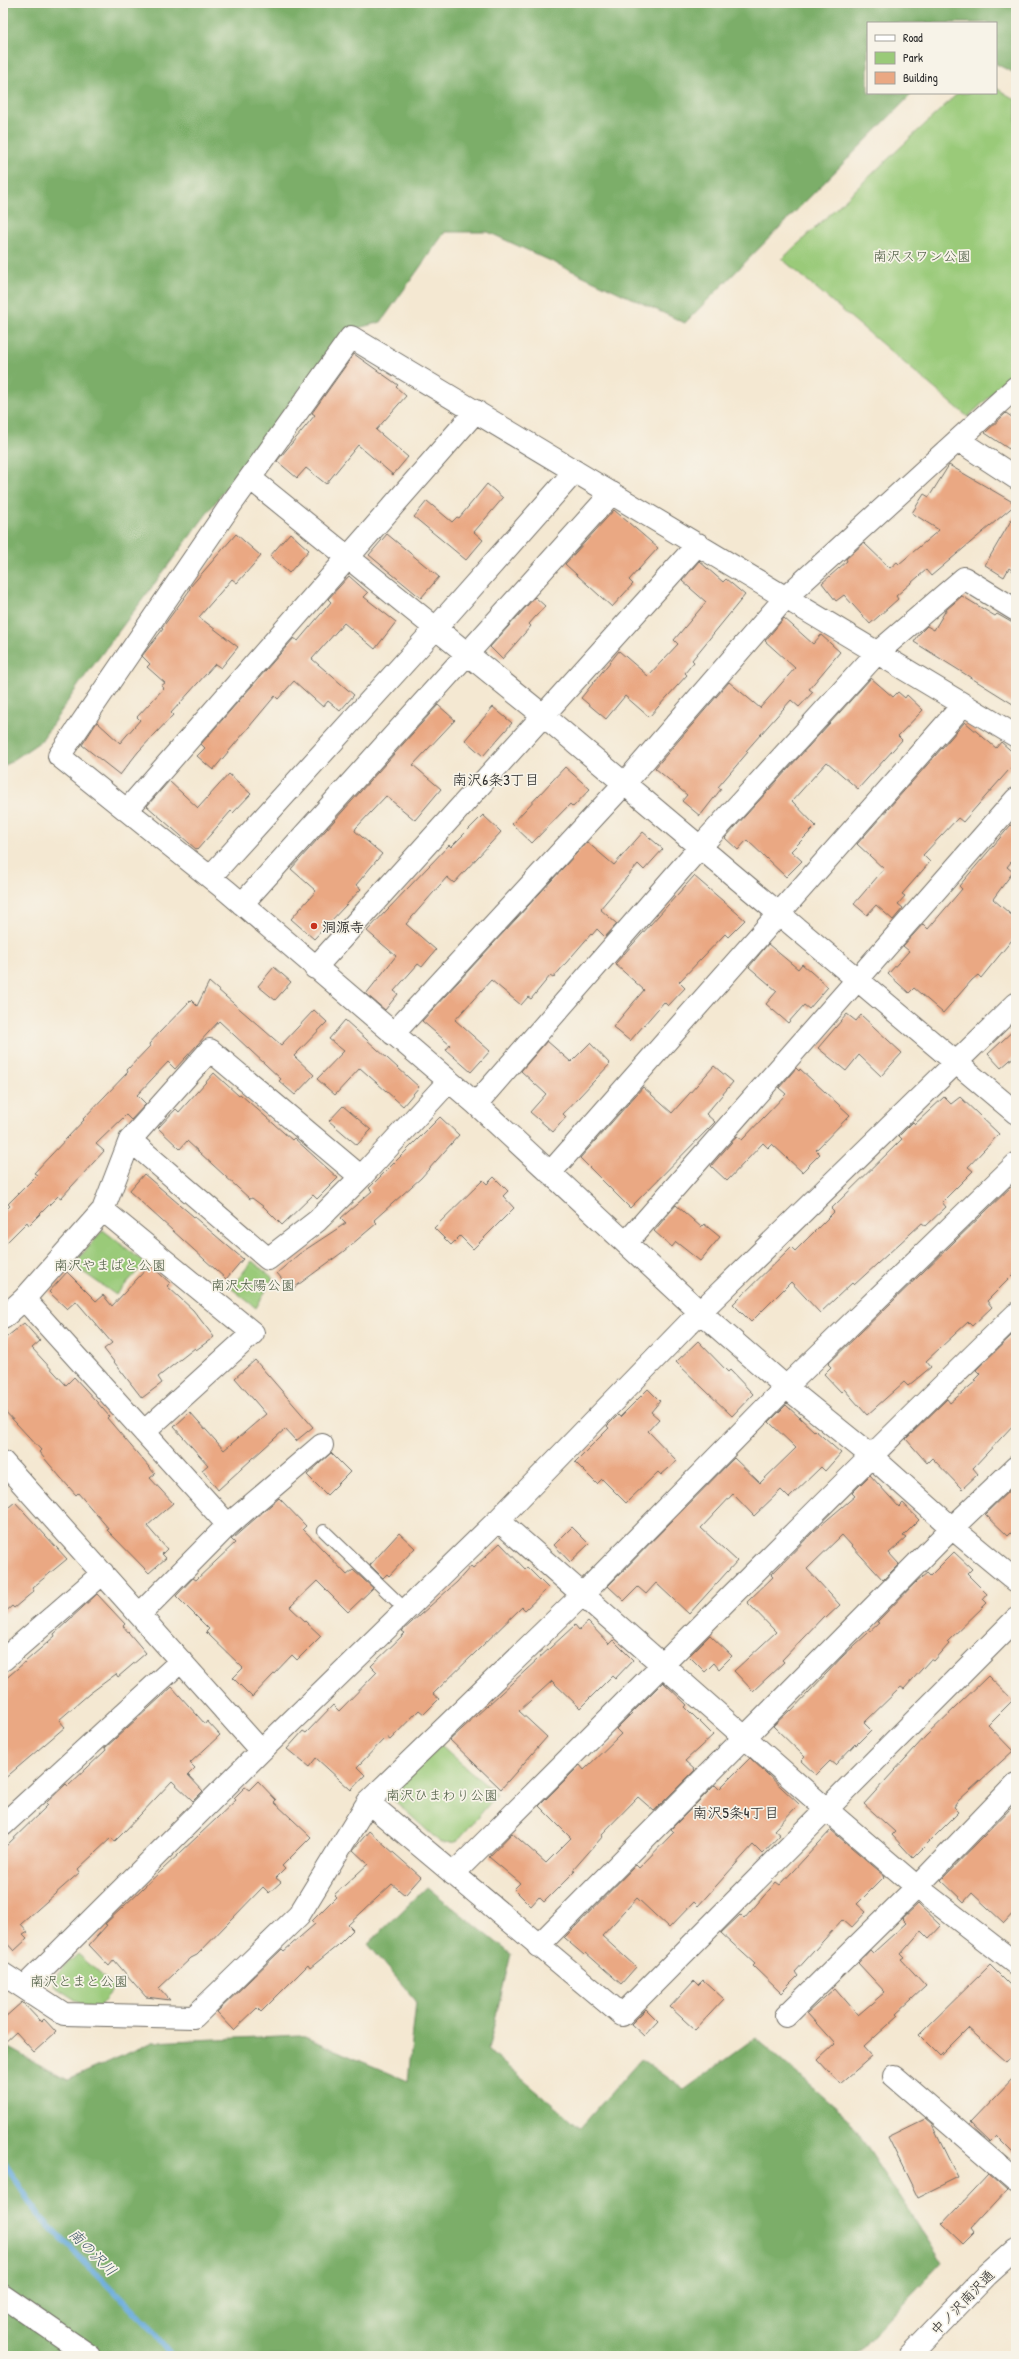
<svg xmlns="http://www.w3.org/2000/svg" width="1019" height="2359" viewBox="0 0 1019 2359" font-family="'Patrick Hand','Klee One',sans-serif">
  <rect width="100%" height="100%" fill="#f7f3e8"/>
  <filter id="ink" filterUnits="userSpaceOnUse"><feTurbulence type="fractalNoise" baseFrequency=".025" numOctaves="2"/><feDisplacementMap in="SourceGraphic" scale="8" xChannelSelector="R" yChannelSelector="G"/><feConvolveMatrix kernelMatrix="1 2 1 2 8 2 1 2 1" color-interpolation-filters="sRGB"/></filter>
  <filter id="wash" filterUnits="userSpaceOnUse"><feTurbulence type="fractalNoise" baseFrequency=".012" numOctaves="4" result="noise"/><feDisplacementMap in="SourceGraphic" scale="16" xChannelSelector="R" yChannelSelector="G"/><feGaussianBlur stdDeviation="0.9" result="paint"/><feColorMatrix in="noise" values="0 0 0 0 0 0 0 0 0 0 0 0 0 0 0 0 0 1.4 0 .05"/><feComposite in="paint" operator="in"/></filter>
  <g filter="url(#wash)">
    <rect width="100%" height="100%" fill="#f4e8d2"/>
    <path fill="#9aca79" stroke="#627a52" d="M996 88 1016 100V372L968 417 782 259 958 93H996Z
      M103 1230 145 1263 116 1295 73 1265Z
      M252 1261 273 1278 256 1308 231 1288Z
      M441 1745 497 1795 456 1842 441 1843 388 1795Z
      M78 1954 115 1987 98 2008 86 2007 54 1986 53 1977Z"/>
    <path fill="#7bae69" stroke="#536c4a" d="M3 3H1016V74L996 64V23H868V93H913L685 323 488 232H445L381 322 343 332 80 683 41 741 3 767Z
      M427 1887 511 1954 488 2050 580 2128 641 2059 684 2090 756 2038 848 2118 942 2262 853 2356H3V2045L68 2080 153 2042 300 2035 408 2081 416 2001 368 1944Z"/>
    <g fill="none" stroke-linecap="round" stroke-linejoin="round">
      <path stroke="#67abdc" stroke-width="6" d="M3 2161 39 2216 148 2326 172 2356"/>
    </g>
    <g id="blocks">
      <path fill="#eaa883" d="M354 354 398 385 396 387 406 396 376 430 408 457 393 475 358 445 326 484 306 468 297 478 277 461 315 415 312 413Z
        M1006 413 1016 420V440L1009 449 985 433Z
        M949 465 1016 504 931 576 926 570 896 596 898 599 870 624 844 595 836 601 822 583 847 561 846 559 864 543 890 568 897 562 899 564 939 530 912 513 924 494 929 497Z
        M487 484 503 498 474 532 483 540 466 560 414 517 427 501 452 522 457 517 459 518Z
        M614 510 658 548 629 580 633 584 612 607 565 564Z
        M1016 512V573L1009 568 1004 577 985 565Z
        M290 533 309 550 289 573 270 556Z
        M236 534 261 556 237 583 232 579 199 617 238 647 221 668 215 664 171 713 173 715 138 752 120 775 82 745 97 722 120 743 140 720 137 717 164 688 161 686 165 683 147 667 150 664 142 656 163 629 162 628 189 591 190 587Z
        M387 534 439 577 421 598 369 555Z
        M699 561 723 582 726 579 745 595 692 660 694 662 685 673 687 675 649 717 625 696 606 719 581 698 619 651 648 676 678 644 674 640 706 602 682 581Z
        M349 576 368 593 364 597 396 622 375 649 344 623 312 659 354 695 340 711 328 701 323 707 294 681 278 699 275 696 213 770 197 756 205 748 201 744 294 638 298 641 331 602 328 599Z
        M962 596 995 616 997 614 1016 625V706L914 642 920 633 927 626 934 630 946 610Z
        M535 597 545 606 529 624 531 626 502 659 490 647Z
        M784 618 813 644 821 635 840 652 809 689 813 692 799 707 791 700 746 751 748 752 718 787 721 789 700 816 682 801 687 795 655 768 729 682 760 708 795 668 765 641Z
        M871 678 893 697 898 692 905 698 907 695 923 710 898 736 902 740 858 789 827 762 792 801 816 826 791 851 802 861 786 877 747 840 738 850 725 838Z
        M438 705 455 720 413 765 441 789 415 820 386 796 356 828 355 831 382 854 356 885 361 889 314 939 291 919 316 891 291 869Z
        M493 707 512 723 483 756 465 740Z
        M965 722 996 748 1001 742 1016 755V762L963 822 958 818 923 855 930 862 902 894 905 896 898 904 903 908 893 920 876 905 867 915 854 904 884 869 857 844Z
        M565 767 590 789 573 807 570 804 532 843 512 824Z
        M229 774 251 794 233 813 231 811 197 850 147 806 169 781 198 808Z
        M483 815 501 832 454 883 447 877 406 924 436 950 422 967 418 964 394 991 398 994 385 1010 366 994 396 956 367 931 449 845 451 847Z
        M1016 819V856L1007 867 1013 872 993 899 1016 919V935L981 978 978 975 972 980 943 1013 914 988 909 993 888 974 909 951 903 946 923 924 928 929 962 889 959 886Z
        M643 832 663 849 644 870 638 864 600 909 617 924 605 937 597 929 592 935 591 934 553 978 550 976 531 999 528 997 521 1005 491 980 455 1020 490 1051 471 1072 446 1050 450 1045 422 1021 587 842 614 865Z
        M694 876 745 920 728 937 725 934 679 982 685 988 668 1006 664 1002 630 1041 613 1027 644 990 615 964Z
        M768 944 798 969 802 964 828 987 809 1009 804 1005 788 1023 766 1004 777 991 749 967Z
        M274 967 291 982 275 1000 258 986Z
        M209 982 281 1045 314 1010 327 1022 294 1056 314 1075 295 1095 279 1081 281 1079 219 1021 175 1069 168 1062 137 1095 146 1104 131 1120 126 1115 96 1144 104 1151 61 1198 58 1196 29 1225 27 1222 3 1246V1213L10 1206 8 1204 37 1175 34 1173 84 1120 83 1119 128 1072 127 1070 150 1046 149 1044 159 1033 191 1000 197 1006Z
        M847 1014 856 1021 861 1015 902 1053 881 1076 859 1055 846 1071 818 1048Z
        M345 1020 419 1087 403 1106 360 1068 335 1095 317 1079 344 1051 329 1039Z
        M1016 1028V1055L1001 1068 988 1054Z
        M547 1041 571 1062 590 1043 610 1064 563 1114 566 1117 553 1132 530 1112 546 1094 521 1071Z
        M714 1066 733 1082 706 1114 715 1122 630 1208 580 1158 643 1087 672 1113Z
        M796 1068 799 1071 800 1069 850 1115 816 1150 820 1154 802 1172 772 1144 768 1148 763 1143 727 1181 711 1166 737 1136 742 1140 786 1094 779 1088Z
        M214 1073 239 1096 240 1094 292 1140 294 1138 338 1178 317 1199 313 1195 282 1225 264 1207 252 1198 250 1199 187 1141 180 1149 158 1128 176 1109 179 1112Z
        M944 1097 951 1104 960 1097 999 1134 968 1167 973 1171 942 1202 946 1207 926 1226 922 1223 854 1285 852 1283 820 1313 791 1282 751 1322 733 1304 791 1247 795 1251 834 1212 831 1209 902 1139 899 1136 913 1122 915 1124Z
        M343 1106 371 1130 357 1145 329 1121Z
        M440 1117 459 1135 421 1178 374 1220 377 1223 344 1251 291 1290 277 1273 299 1254 346 1223 341 1218 372 1191 369 1188Z
        M144 1174 243 1259 226 1279 129 1191Z
        M494 1177 508 1191 503 1196 514 1208 473 1249 460 1236 451 1245 434 1228 483 1180 487 1184Z
        M1016 1182V1272L987 1301 992 1307 972 1326 968 1322 926 1361 931 1367 908 1386 904 1382 867 1415 844 1389 841 1392 824 1374 831 1367 828 1364Z
        M676 1205 701 1227 704 1224 720 1237 700 1261 676 1242 672 1247 654 1231Z
        M150 1265 170 1283 167 1286 193 1310 214 1337 196 1350 195 1348 158 1377 162 1383 142 1398 104 1349 112 1343 76 1301 67 1309 49 1292 67 1272 96 1301 103 1295 112 1306Z
        M24 1323 40 1341 32 1348 66 1385 74 1377 96 1401 109 1416 107 1418 155 1474 150 1478 173 1503 147 1526 167 1549 162 1554 166 1558 149 1573 107 1530 109 1529 78 1493 76 1495 61 1478 39 1452 41 1450 3 1409V1340Z
        M1016 1331V1422L973 1468 978 1474 962 1489 932 1458 927 1463 906 1439 947 1399 950 1403 976 1381 974 1380 980 1374 976 1370Z
        M698 1341 728 1372 730 1370 753 1394 732 1416 676 1362Z
        M255 1360 313 1427 296 1441 285 1429 218 1490 202 1470 208 1465 174 1427 190 1412 224 1450 266 1414 235 1378Z
        M648 1389 660 1401 651 1412 659 1419 648 1431 677 1461 661 1475 658 1472 626 1503 602 1479 597 1484 575 1462 609 1428 607 1426 618 1415 620 1417Z
        M786 1405 814 1431 815 1430 841 1453 825 1471 821 1467 789 1498 781 1490 754 1516 733 1494 701 1528 737 1561 689 1614 656 1583 646 1594 638 1587 624 1601 608 1586 734 1458 760 1483 796 1448 769 1422Z
        M331 1453 350 1472 327 1495 307 1475Z
        M870 1475 899 1507 903 1503 919 1520 903 1536 906 1538 889 1553 899 1564 883 1580 842 1535 807 1569 840 1605 826 1618 824 1616 782 1660 784 1662 753 1691 734 1671 776 1632 747 1602 773 1577 771 1575 814 1531 855 1496 852 1493Z
        M1016 1484V1528L1008 1536 985 1514Z
        M279 1498 306 1526 303 1529 347 1575 353 1570 373 1588 348 1612 317 1581 290 1607 321 1636 297 1660 292 1655 252 1697 233 1678 243 1668 206 1632 209 1629 176 1596 193 1578 196 1580 235 1543 231 1539 233 1538Z
        M15 1502 67 1559 32 1588 34 1591 14 1608 12 1606 3 1614V1512Z
        M572 1527 589 1544 570 1562 554 1545Z
        M399 1533 415 1548 389 1576 387 1574 383 1578 370 1565Z
        M500 1543 525 1569 527 1567 548 1588 525 1610 522 1607 433 1694 439 1699 424 1714 419 1710 390 1740 386 1737 357 1767 365 1775 351 1790 316 1758 309 1767 287 1749 303 1731 306 1733 333 1705 339 1711 377 1672 371 1666 405 1633 402 1631 457 1582 471 1566 473 1568Z
        M954 1552 972 1569 967 1574 987 1594 983 1599 987 1603 947 1642 949 1644 934 1661 931 1659 904 1689 901 1687 864 1723 871 1730 856 1745 855 1744 835 1765 830 1761 816 1775 801 1761 805 1757 773 1726 790 1710 791 1711 843 1656 879 1623 877 1622 916 1582 927 1573 930 1576Z
        M97 1594 125 1624 123 1626 146 1653 118 1677 116 1674 89 1694 59 1720 65 1727 3 1780V1681L55 1636 54 1634Z
        M588 1622 609 1644 613 1640 633 1660 615 1679 612 1676 580 1708 552 1681 519 1711 547 1737 501 1789 450 1740 575 1625 579 1630Z
        M710 1635 732 1656 719 1669 714 1663 705 1672 689 1656Z
        M988 1676 1013 1700 988 1725 1013 1751 958 1801 954 1807 959 1812 913 1858 892 1835 895 1832 864 1804 925 1737Z
        M663 1682 687 1705 685 1707 713 1735 685 1761 695 1770 654 1811 638 1797 601 1835 603 1836 573 1870 575 1871 544 1902 539 1897 531 1906 514 1889 520 1883 489 1857 512 1833 546 1863 571 1838 539 1806 580 1765 584 1770 621 1734 616 1729Z
        M172 1687 205 1724 207 1721 220 1735 190 1763 195 1768 188 1775 203 1791 193 1801 172 1781 124 1832 115 1841 111 1838 78 1869 80 1872 21 1924 28 1932 23 1935 27 1939 14 1951 3 1939V1849L48 1805 46 1803 66 1784 68 1786 106 1750 105 1748Z
        M750 1758 799 1804 774 1830 780 1835 762 1854 753 1845 698 1906 694 1902 669 1928 637 1898 602 1936 636 1967 621 1984 586 1953 584 1955 564 1938 636 1865 639 1868 674 1832 671 1829 715 1785 719 1789Z
        M258 1781 276 1800 274 1802 311 1837 282 1866 285 1869 276 1878 281 1882 269 1893 263 1887 197 1955 191 1958 159 1988 170 2000 146 1997 114 1960 109 1966 89 1945 107 1925 105 1924 236 1800 234 1798 245 1787 249 1790Z
        M1016 1803V1910L1004 1923 972 1893 964 1902 941 1880Z
        M831 1830 885 1876 857 1904 866 1912 851 1928 842 1920 795 1972 798 1976 781 1993 753 1966 755 1964 721 1933 740 1915 744 1919 776 1882 780 1885Z
        M369 1831 421 1877 405 1895 392 1884 348 1925 353 1930 337 1946 310 1968 308 1965 261 2012 257 2008 234 2030 217 2012 282 1949 284 1951 315 1924 312 1921 336 1897 334 1895 368 1864 353 1850Z
        M918 1904 941 1926 929 1939 921 1931 901 1954 904 1957 901 1959 926 1986 897 2013 899 2015 864 2047 872 2056 840 2084 818 2060 835 2044 807 2013 835 1988 858 2015 885 1992 858 1963 870 1950 873 1953 906 1923 902 1919Z
        M990 1965 1016 1991V2051L1006 2062 968 2028 940 2056 919 2035Z
        M703 1980 724 1999 695 2030 670 2007 694 1981 698 1985Z
        M22 2002 41 2022 44 2019 56 2032 34 2052 16 2032 3 2044V2019Z
        M646 2009 658 2021 644 2036 631 2024Z
        M1016 2075V2156L996 2136 990 2142 970 2123Z
        M925 2119 932 2125 958 2178 918 2198 888 2137Z
        M989 2174 1007 2190 972 2228 975 2232 963 2244 942 2224Z"/>
    </g>
  </g>
  <g filter="url(#ink)">
    <use href="#blocks" fill-opacity="0" stroke="#716d65" stroke-width="1"/>
    <g fill="none" stroke-linecap="round" stroke-linejoin="round">
      <g stroke="#716d65" stroke-width="14">
        <path id="lane" d="M324 1531 406 1610"/>
      </g>
      <g stroke="#716d65" stroke-width="24">
        <path id="street" d="M958 440 1016 478
          M250 478 544 716 1016 1113
          M1016 736 351 337 232 503 59 756 227 891 476 1104 700 1312 786 1387 870 1455 952 1528 1016 1581
          M127 810 476 411
          M210 877 436 628 575 471
          M242 904 612 493
          M315 968 698 544
          M393 1034 624 784 786 597 1016 387
          M476 1104 700 847 877 653 964 578 1016 610
          M130 1140 268 1259 317 1221 361 1177 448 1082
          M550 1173 963 705
          M103 1210 253 1333 144 1432
          M626 1243 1016 799
          M24 1299 228 1525
          M3 1318 24 1299 103 1210 130 1140 210 1050 361 1177
          M3 1462 261 1751
          M498 1520 826 1809 917 1887 1016 1964
          M140 1614 228 1525 322 1445
          M3 1660 103 1573
          M368 1802 622 2015 1016 1619
          M3 1825 181 1661
          M453 1874C641 1688 826 1498 1016 1314
          M538 1946 952 1528 1016 1467
          M3 1974 64 2014 194 2017 299 1915 368 1802 583 1594 786 1387 1016 1164
          M24 1987 261 1751 498 1520 700 1312 1016 1004
          M786 2016 917 1887 1016 1784
          M894 2076 1016 2181
          M3 2296 90 2356"/>
      </g>
      <g stroke="#716d65" stroke-width="24">
        <path id="secondary" d="M909 2356 987 2275 1016 2249"/>
      </g>
      <use href="#lane" stroke="#fff" stroke-width="12"/>
      <use href="#street" stroke="#fff" stroke-width="22"/>
      <use href="#secondary" stroke="#fff" stroke-width="22"/>
    </g>
  </g>
  <circle fill="#c8321e" stroke="#f7f3e8" stroke-width="1.5" cx="314" cy="926" r="4"/>
  <g text-anchor="middle" dominant-baseline="central" stroke-width="3.5" stroke-linejoin="round" paint-order="stroke">
    <g font-size="14" fill="#4c5b42" stroke="#f7f3e8">
      <text x="922" y="255">南沢スワン公園</text>
      <text x="110" y="1264">南沢やまばと公園</text>
      <text x="253" y="1284">南沢太陽公園</text>
      <text x="442" y="1794">南沢ひまわり公園</text>
      <text x="79" y="1980">南沢とまと公園</text>
    </g>
    <g font-size="14" font-weight="bold" fill="#2b2b2b" stroke="#f7f3e8" text-anchor="start">
      <text x="322" y="926">洞源寺</text>
    </g>
    <g font-size="14" fill="#2b2b2b" stroke="#f7f3e8">
      <text transform="translate(962 2302) rotate(-46)">中ノ沢南沢通</text>
    </g>
    <g font-size="15" fill="#2b2b2b" stroke="#f7f3e8">
      <text x="496" y="779">南沢6条3丁目</text>
      <text x="736" y="1812">南沢5条4丁目</text>
    </g>
    <g font-size="15" font-style="italic" fill="#405869" stroke="#f7f3e8">
      <text transform="translate(93 2252) rotate(45)">南の沢川</text>
    </g>
  </g>
  <rect width="1019" height="2359" fill="none" stroke="#f7f3e8" stroke-width="16"/>
  <rect x="867" y="22" width="130" height="72" fill="#f7f3e8" stroke="#a5a39c"/>
  <rect x="875" y="35" width="20" height="6" fill="#ffffff" stroke="#a5a39c"/>
  <text x="903" y="42" font-size="12" fill="#2b2b2b">Road</text>
  <rect x="875" y="52" width="20" height="12" fill="#9aca79" stroke="#a5a39c"/>
  <text x="903" y="62" font-size="12" fill="#2b2b2b">Park</text>
  <rect x="875" y="72" width="20" height="12" fill="#eaa883" stroke="#a5a39c"/>
  <text x="903" y="82" font-size="12" fill="#2b2b2b">Building</text>
</svg>
